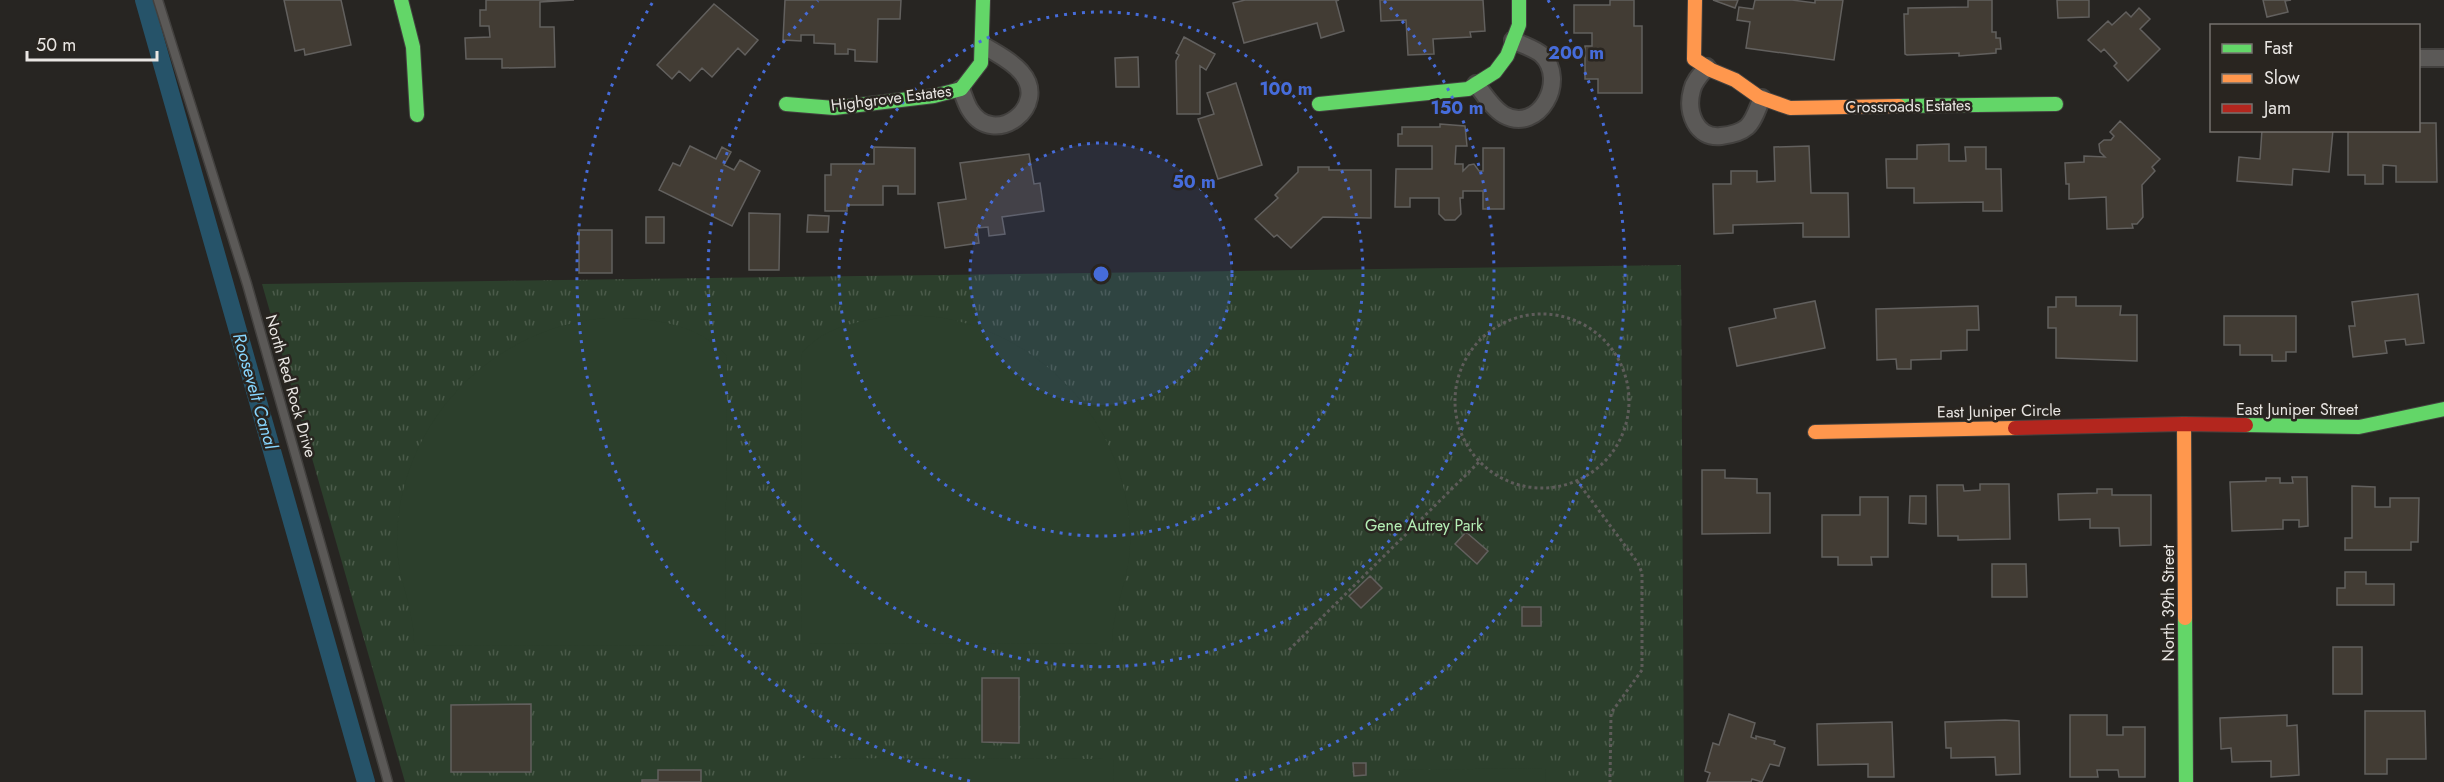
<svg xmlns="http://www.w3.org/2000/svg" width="2444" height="782" viewBox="0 0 2444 782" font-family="Jost,sans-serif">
  <defs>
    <pattern id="park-tufts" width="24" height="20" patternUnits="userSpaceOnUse" patternTransform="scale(1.5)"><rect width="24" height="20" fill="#2c3f2c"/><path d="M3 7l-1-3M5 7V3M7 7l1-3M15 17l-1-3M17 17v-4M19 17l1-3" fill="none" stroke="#4b5b4a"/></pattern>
  </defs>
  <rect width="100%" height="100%" fill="#272522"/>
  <path fill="url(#park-tufts)" d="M1681 265 1684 782H405L262 284Z"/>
  <path fill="#2c3f2c" d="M889 316C907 316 926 315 943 318 1052 338 1133 435 1130 546 1129 580 1112 611 1112 644L801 643 802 353C824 327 856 322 889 316Z
    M605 318C648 317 697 322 727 356L725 646 414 645C415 611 398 580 397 546 395 428 488 328 605 318Z
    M801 758 1113 759 1114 782H801Z
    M1545 768 1546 782H1402V770Z"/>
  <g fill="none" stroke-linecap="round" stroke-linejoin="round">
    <path stroke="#265369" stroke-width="18" d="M144 0 366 782"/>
  </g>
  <path fill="#423c34" stroke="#62605e" stroke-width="1.5" d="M284 0H341L351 45 305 55 304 49 295 51Z
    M486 0H574L540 2V27H554L555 67 502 68V59H466L465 38 490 37 489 26H480V10H486Z
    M785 0H901L900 19H878L877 62 855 61V50L848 49V54H835V44L814 43V35H801V41L783 40Z
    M1245 0H1339L1336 1 1344 31 1321 38 1317 23 1244 43 1233 3Z
    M1380 0H1483L1485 31 1470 32 1471 37 1433 39 1434 54 1408 55 1406 20 1381 21Z
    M1610 0H1634V26H1642V93H1598V79H1585V46H1592V33H1574V5H1610Z
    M1713 0H1738L1735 8Z
    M1755 0H1792L1815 3V0H1843L1834 60 1746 48 1750 22 1737 20 1739 7 1753 9Z
    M1968 0H1992V32H1996V38H2000L2001 49H1996V53L1959 56V53L1907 55 1905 54 1904 14H1908V8L1968 7Z
    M2057 0H2089V17L2058 18Z
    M2263 0H2291L2285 1 2288 12 2267 17Z
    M714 4 758 40 745 55 738 48 712 77 702 68 690 81 679 71 672 79 657 65Z
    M2139 8 2150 19 2140 29 2160 49 2128 81 2114 66 2117 63 2104 49 2101 52 2088 40 2108 21 2112 25 2126 12 2131 17Z
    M1184 37 1215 54 1206 70 1200 66V114H1177L1176 61 1179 55 1176 53Z
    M1138 57 1139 87H1116L1115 58Z
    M1236 83 1262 165 1218 179 1198 119 1214 114 1207 93Z
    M2120 121 2160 159 2152 167 2155 171 2142 185 2143 217 2137 224H2132L2133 228 2107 229 2106 197 2069 199V184H2066L2065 163 2084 162V156L2105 157 2100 152 2099 144 2104 140H2111L2114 136 2110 132Z
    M2418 123H2436L2437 182H2396V166L2383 165V184H2365V175H2348V130H2418Z
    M1440 124 1465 126 1467 146H1456L1455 164H1463V171L1469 165 1474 164 1479 171H1483V148H1504V209H1483V191H1463V198H1460L1461 214 1455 220H1445L1439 214V198H1410V207H1395L1396 169H1432V146H1398V134H1402V127H1440Z
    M2262 130H2333L2329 172 2293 169 2292 185 2237 181 2239 157 2260 159Z
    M1949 144V161H1966L1965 147H1986V169H2001L2002 211H1983V202L1914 203V188H1887L1886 159H1917V145Z
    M690 146 716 159 722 147 731 152 724 165 734 170 740 160 760 171 732 226 659 190 673 163 680 166Z
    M1809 146 1811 193H1848L1849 237H1803V223L1733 225V233L1714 234 1713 184H1731V171H1757V182L1775 181 1774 147Z
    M874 147 915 148V194H898V186H883V205H847V211H825V175H831V164H874Z
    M1029 154 1034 184 1040 183 1044 211 1002 217 1005 234 989 236 988 227 977 228 979 243 945 248 938 203 966 199 960 163Z
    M1298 167H1329V170H1371V218L1323 217 1291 248 1277 235 1274 237 1255 219 1278 198 1275 195 1298 172Z
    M749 213 780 214 779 270H749Z
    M808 215 829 216 828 232H807Z
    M646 217H664V243H646Z
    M579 230H612V273H579Z
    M2418 294 2424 343 2406 345 2405 339 2385 341 2387 353 2353 357 2349 326H2355L2352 302Z
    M2056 297H2076V306H2121L2120 315H2137V361L2056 358V328H2048V307H2056Z
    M1815 301 1825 348 1737 366 1729 328 1776 318 1774 309Z
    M1978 306 1979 330H1967V350L1941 351V359L1911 360V369H1897L1896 359 1877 360 1876 309Z
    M2224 316H2296V352H2286V361H2272V355H2240V345H2224Z
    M1702 470H1725V478L1757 479V493H1770V533L1702 534Z
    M2292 477H2307L2308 526 2299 527V520H2283V529L2232 531 2230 482 2266 481V478H2280V483H2293Z
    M1980 484H2009L2010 539 1958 540V536H1938L1937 485H1963L1964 491 1980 490Z
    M2352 486 2375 487V507H2390V498H2419L2418 542H2411V550H2345V538H2352Z
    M2097 489H2112V495H2151V545L2120 546 2119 528H2090V519L2059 520 2058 494 2097 493Z
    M1910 496H1926V524L1909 523Z
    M1860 497H1888V557H1871L1872 565H1838V557H1822V515H1860Z
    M1466 532 1488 551 1477 564 1455 544Z
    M1992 564H2026L2027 597H1992Z
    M2345 572H2366V584H2394V605H2337V588H2345Z
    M1370 576 1382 588 1361 608 1349 596Z
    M1522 607H1541V626H1522Z
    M2333 647H2362V694H2333Z
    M982 678H1019V743L982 742Z
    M531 704V772H451V705Z
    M2365 711H2425L2426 759H2387V774H2365Z
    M1729 714 1755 723 1751 737 1756 739V736L1775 741 1774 744 1785 748 1779 766 1770 764 1762 782 1752 779 1751 782H1707L1710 773 1705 771 1713 743 1719 745Z
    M2070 715H2107V735H2123V727H2145V777H2119L2118 770H2097L2098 777H2070Z
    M2287 715V726L2297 725 2299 775 2271 777V761L2232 762 2231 748 2221 749 2220 718Z
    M2005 720 2019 721 2020 774 1996 775 1995 757 1951 758V748H1946L1945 722Z
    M1892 722 1894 777H1868V764L1818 765 1817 724Z
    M1353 763H1366V775L1354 776Z
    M658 770H701V782H642V780H658Z"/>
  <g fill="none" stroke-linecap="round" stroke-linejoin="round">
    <g stroke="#43413f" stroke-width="11">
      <path id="lane" d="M158 0 247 284 388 782"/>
    </g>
    <g stroke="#43413f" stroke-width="20">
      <path id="street" d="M2418 58H2444
        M1707 67C1701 74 1694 81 1692 90 1686 112 1696 139 1721 136 1730 135 1740 133 1747 127 1754 121 1758 107 1762 98
        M1476 84C1484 94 1493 109 1504 115 1539 134 1568 80 1542 55 1536 49 1522 45 1513 40
        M961 89C964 96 966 104 970 110 994 149 1051 106 1021 72 1011 60 995 53 983 45"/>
    </g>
    <g stroke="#43413f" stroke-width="16">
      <path id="fast" d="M401 0 413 47 417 115
        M786 104 834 108 934 96 961 89 981 63 983 0
        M1319 104 1468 89 1495 72 1507 56 1519 25V0
        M1899 106 2056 104
        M2246 425 2359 427 2444 409
        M2185 618 2186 782"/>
    </g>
    <g stroke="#43413f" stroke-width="16">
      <path id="slow" d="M1695 0 1694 59 1711 70 1735 80 1759 97 1790 108 1899 106
        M2184 424 2185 618
        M1815 432 2015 428"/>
    </g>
    <g stroke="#43413f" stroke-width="16">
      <path id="jam" d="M2015 428 2184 424 2246 425"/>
    </g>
    <path stroke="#5e5c5a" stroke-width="3" stroke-dasharray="3 3" stroke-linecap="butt" d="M1455 401a87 87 0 1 1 174 0a87 87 0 1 1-174 0Z
      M1577 481 1638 563 1642 573V670L1611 713 1610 782
      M1289 650 1479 462"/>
    <use href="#lane" stroke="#5b5957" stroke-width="8"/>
    <use href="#street" stroke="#5b5957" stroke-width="16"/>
    <use href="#fast" stroke="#63d668" stroke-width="14"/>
    <use href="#slow" stroke="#ff974d" stroke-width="14"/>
    <use href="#jam" stroke="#b3261e" stroke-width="14"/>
  </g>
  <circle cx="1101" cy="274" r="131" fill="#466cda" fill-opacity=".12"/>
  <g fill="none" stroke="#466cda" stroke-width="3" stroke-dasharray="3 6">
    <circle cx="1101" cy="274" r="131"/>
    <circle cx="1101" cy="274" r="262"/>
    <path d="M1384 1A393 393 0 1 1 818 1"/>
    <path d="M970 781A524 524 0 0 1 654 0M1548 0A524 524 0 0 1 1232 781"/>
  </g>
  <g text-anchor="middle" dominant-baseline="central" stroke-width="5" stroke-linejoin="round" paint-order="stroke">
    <g font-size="16" fill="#e9e6e3" stroke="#292520">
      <text transform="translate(891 98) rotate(-7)">Highgrove Estates</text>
      <text transform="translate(1908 106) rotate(-1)">Crossroads Estates</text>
      <text transform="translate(291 386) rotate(74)">North Red Rock Drive</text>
      <text x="2297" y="409">East Juniper Street</text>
      <text transform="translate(1999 411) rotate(-1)">East Juniper Circle</text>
      <text transform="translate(2168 603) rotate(-90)">North 39th Street</text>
    </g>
    <g font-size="16" fill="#b5eeb5" stroke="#292520">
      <text x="1424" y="525">Gene Autrey Park</text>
    </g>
    <g font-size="18" font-style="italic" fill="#87d6ff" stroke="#292520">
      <text transform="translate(255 391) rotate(74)">Roosevelt Canal</text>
    </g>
  </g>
  <circle cx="1101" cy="274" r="9" fill="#466cda" stroke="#292520" stroke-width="3"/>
  <g font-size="18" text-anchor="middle" font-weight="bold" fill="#466cda" stroke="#292520" stroke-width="5" stroke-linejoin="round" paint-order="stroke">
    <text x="1576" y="59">200 m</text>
    <text x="1286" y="95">100 m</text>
    <text x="1457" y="114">150 m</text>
    <text x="1194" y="188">50 m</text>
  </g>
  <rect x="2210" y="24" width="210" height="108" fill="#292520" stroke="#76726e" stroke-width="1.5"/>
  <rect x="2222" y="44" width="30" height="9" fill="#63d668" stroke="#76726e" stroke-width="1.5"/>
  <text x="2264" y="54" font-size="18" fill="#e9e6e3">Fast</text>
  <rect x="2222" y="74" width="30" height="9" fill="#ff974d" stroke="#76726e" stroke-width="1.5"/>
  <text x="2264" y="84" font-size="18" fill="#e9e6e3">Slow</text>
  <rect x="2222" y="104" width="30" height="9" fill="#b3261e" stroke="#76726e" stroke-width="1.5"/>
  <text x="2264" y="114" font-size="18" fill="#e9e6e3">Jam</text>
  <path d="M27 51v9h130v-9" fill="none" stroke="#e9e6e3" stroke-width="3"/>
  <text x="36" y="51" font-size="18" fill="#e9e6e3" stroke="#292520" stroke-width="4.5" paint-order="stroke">50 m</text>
</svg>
